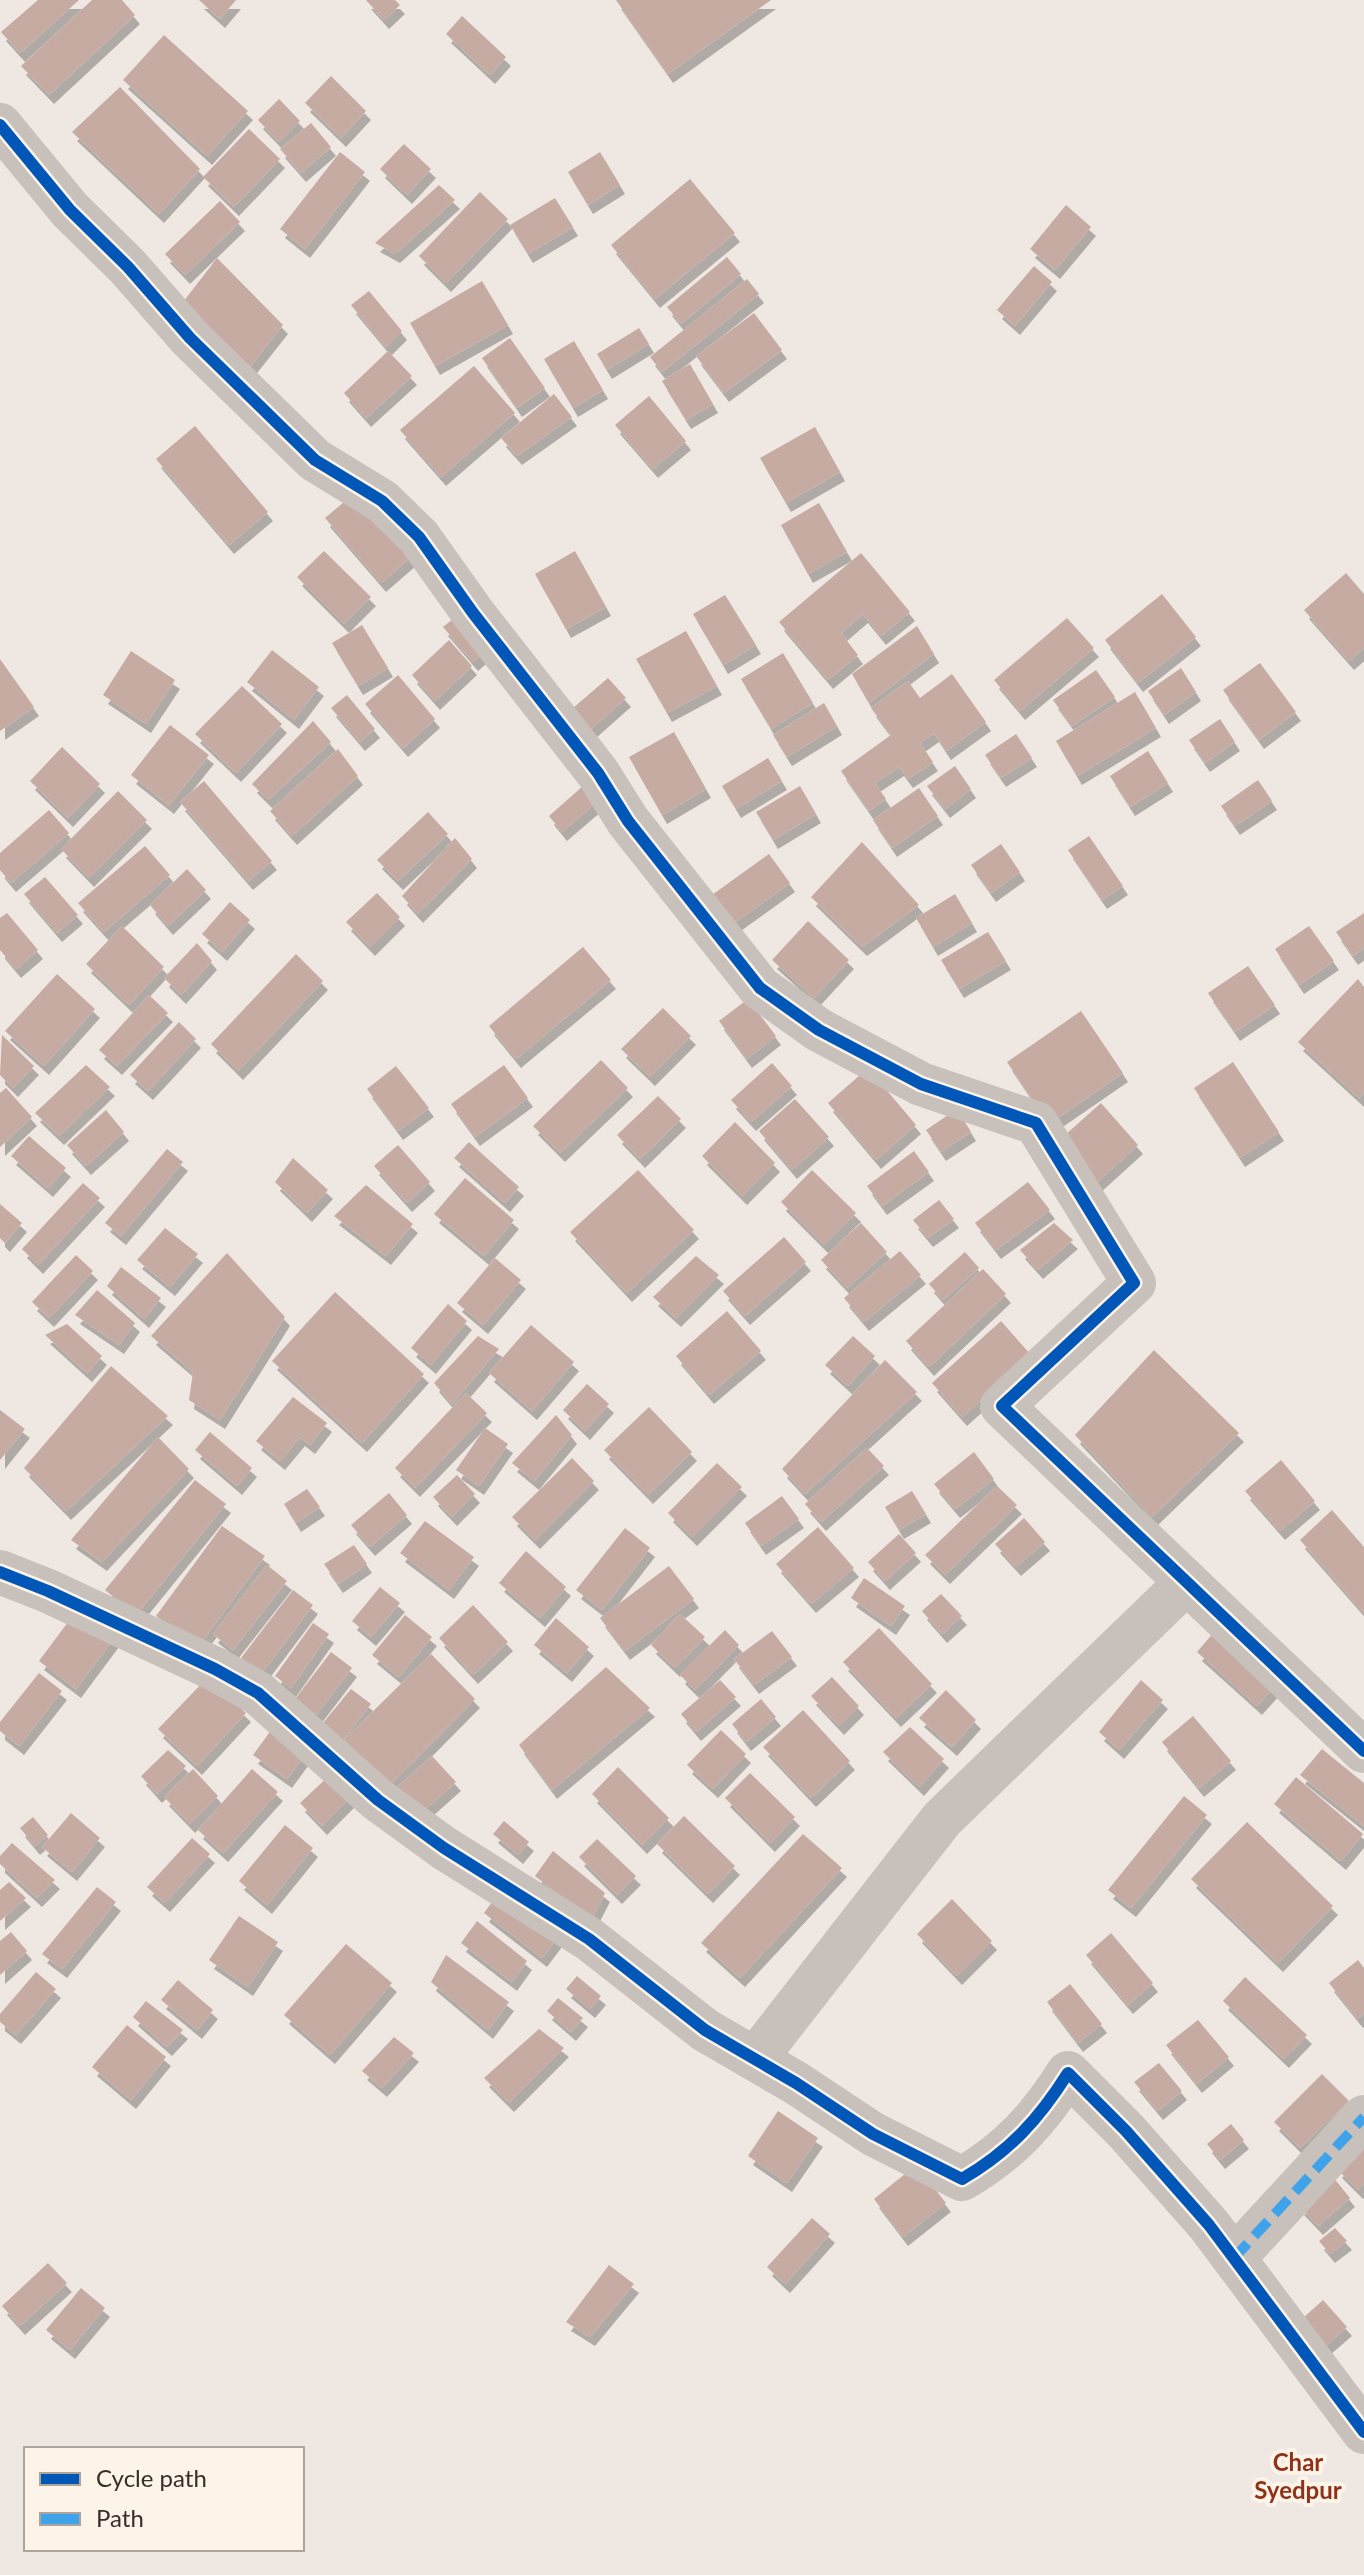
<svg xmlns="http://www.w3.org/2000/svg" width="1364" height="2575" viewBox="0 0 1364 2575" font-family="Lato,sans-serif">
  <defs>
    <filter id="shadow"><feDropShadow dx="5" dy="9" stdDeviation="0" flood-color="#0004"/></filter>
  </defs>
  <rect width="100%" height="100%" fill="#efe8e2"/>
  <path fill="#c5aba2" filter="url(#shadow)" d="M38 0H79L20 53 1 32Z
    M92 0H122L135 15 49 95 21 66Z
    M199 0H236L220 19Z
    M366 0H395L400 5 384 20Z
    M616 0H771L668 74Z
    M462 16 506 57 490 75 446 34Z
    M164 35 248 111 207 156 123 80Z
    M331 76 366 111 341 138 305 103Z
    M120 87 200 169 159 214 72 132Z
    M279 99 300 121 279 142 258 120Z
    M311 123 331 147 301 173 280 149Z
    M249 129 280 159 234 207 203 177Z
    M404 144 431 169 407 195 380 169Z
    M340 152 365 172 305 249 280 229Z
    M600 152 620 185 588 205 568 172Z
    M690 179 735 233 655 299 611 245Z
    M439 185 455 200 395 254 375 243Z
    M480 192 508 219 446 283 419 256Z
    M555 198 573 227 528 254 510 225Z
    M220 201 240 222 185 275 165 254Z
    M1066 205 1091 227 1055 270 1030 249Z
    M727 257 741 274 681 324 667 307Z
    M217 258 283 325 245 373 177 310Z
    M1034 266 1052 282 1015 326 997 310Z
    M747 279 759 294 662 372 650 357Z
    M482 281 508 325 435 366 410 323Z
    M369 291 402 331 386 347 351 305Z
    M754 313 782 350 724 393 696 356Z
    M639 328 649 344 607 370 597 354Z
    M510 338 545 388 517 408 482 358Z
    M574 341 603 390 573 408 544 359Z
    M388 351 412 376 366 418 344 393Z
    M690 364 713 404 686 420 662 381Z
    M474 366 515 413 441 477 400 430Z
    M554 394 572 417 517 456 501 438Z
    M649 396 686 441 653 469 615 425Z
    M195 426 268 512 229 545 156 459Z
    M815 427 840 472 786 503 760 458Z
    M356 492 411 557 381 583 325 518Z
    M819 503 847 552 808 574 781 525Z
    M324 551 371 597 344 624 297 577Z
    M575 551 606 607 566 629 535 574Z
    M861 553 910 612 881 636 863 614 841 633 858 655 828 680 779 622Z
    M1346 573 1364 594V648L1349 661 1304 610Z
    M1162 594 1196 637 1138 683 1105 640Z
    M725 595 756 645 723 665 693 614Z
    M464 610 494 644 473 662 443 627Z
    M1067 618 1094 648 1020 711 994 680Z
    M362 625 388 668 358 686 332 643Z
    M917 626 934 654 869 703 852 674Z
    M686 631 717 686 667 713 636 659Z
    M449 640 472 666 435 701 412 675Z
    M272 650 319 687 294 720 247 682Z
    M131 651 175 680 146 724 103 695Z
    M783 653 813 703 771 729 741 679Z
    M0 659 34 707 0 731Z
    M1260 663 1296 712 1259 740 1223 690Z
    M1181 668 1196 692 1164 715 1148 691Z
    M1096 670 1115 697 1072 726 1053 700Z
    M952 674 986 722 946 751 934 733 920 743 933 762 908 779 899 767 875 783 886 799 869 811 841 771 891 735 871 708 908 681 920 698Z
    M398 675 435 719 403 748 365 704Z
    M608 678 626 698 591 729 573 708Z
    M242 686 282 724 236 773 195 734Z
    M1135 692 1156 728 1077 776 1056 741Z
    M347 695 375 729 360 742 331 708Z
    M824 703 837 726 787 757 773 735Z
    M1220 719 1235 742 1205 763 1189 740Z
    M313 721 331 742 268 800 252 784Z
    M170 725 209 755 169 805 131 775Z
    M674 732 706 789 662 815 629 757Z
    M1016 734 1032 758 1001 778 985 755Z
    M62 747 100 784 68 818 30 781Z
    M338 749 358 776 292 836 270 811Z
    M1148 751 1168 783 1130 807 1110 776Z
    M768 758 782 781 736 809 722 786Z
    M955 766 971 789 945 809 927 786Z
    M1258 780 1272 801 1235 826 1221 806Z
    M204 781 272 861 248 881 180 802Z
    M583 786 597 802 562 832 549 816Z
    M800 786 816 814 773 840 756 812Z
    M919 788 938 816 892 848 873 820Z
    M118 791 147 820 89 878 61 849Z
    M49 810 69 833 11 883 0 870V853Z
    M428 812 448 834 398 881 377 860Z
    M1089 836 1123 886 1102 900 1068 850Z
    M455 838 472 859 418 914 402 896Z
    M862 842 919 905 862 947 811 897Z
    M1001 844 1020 872 991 893 971 865Z
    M145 846 170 875 104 932 78 903Z
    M769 854 790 883 733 924 712 895Z
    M187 869 206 890 168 926 150 905Z
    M45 877 78 915 57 933 24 894Z
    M377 893 400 917 370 947 346 922Z
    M955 894 972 923 933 947 916 918Z
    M230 902 250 920 222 952 202 934Z
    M7 913 38 950 16 969 0 950V918Z
    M1364 913V948L1353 956 1336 932Z
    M808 921 849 960 814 998 772 960Z
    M122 926 164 967 129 1005 86 964Z
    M1309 926 1334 961 1299 985 1275 949Z
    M988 932 1006 961 959 989 941 960Z
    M197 943 212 961 181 995 164 978Z
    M583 947 611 980 516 1059 489 1026Z
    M296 954 323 981 238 1071 211 1044Z
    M1248 966 1275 1005 1235 1032 1208 993Z
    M57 974 95 1009 44 1066 5 1031Z
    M1358 979 1364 987V1092L1359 1098 1298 1042Z
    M149 995 168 1013 117 1066 99 1050Z
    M748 999 776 1036 747 1059 719 1021Z
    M663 1008 691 1036 650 1077 621 1049Z
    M1081 1011 1123 1073 1049 1124 1007 1062Z
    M179 1022 196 1039 148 1091 130 1075Z
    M2 1035 34 1066 13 1088 0 1075Z
    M601 1060 628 1088 560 1153 533 1126Z
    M1233 1062 1279 1132 1240 1158 1194 1088Z
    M772 1063 792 1086 751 1122 731 1100Z
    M86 1065 110 1087 59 1136 35 1113Z
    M504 1065 528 1098 475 1137 451 1104Z
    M396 1066 429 1108 398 1131 367 1089Z
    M868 1068 916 1125 876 1160 828 1103Z
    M6 1088 32 1117 0 1147V1093Z
    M658 1096 681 1119 640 1159 617 1135Z
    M795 1099 829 1137 792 1170 759 1131Z
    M1101 1103 1138 1145 1094 1185 1056 1143Z
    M957 1109 971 1132 941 1152 926 1130Z
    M106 1110 124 1132 86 1166 67 1145Z
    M735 1122 775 1163 742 1196 702 1156Z
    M29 1136 66 1168 48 1188 11 1156Z
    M469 1142 519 1187 505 1203 454 1158Z
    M398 1145 430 1182 407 1203 374 1166Z
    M167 1149 183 1162 121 1236 105 1223Z
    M914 1151 929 1172 882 1206 867 1186Z
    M293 1158 328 1190 307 1213 275 1182Z
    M638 1170 694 1230 627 1293 570 1232Z
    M812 1170 856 1213 824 1245 781 1202Z
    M465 1178 514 1220 484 1256 434 1214Z
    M1028 1182 1050 1210 996 1250 975 1223Z
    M83 1183 100 1198 38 1265 22 1249Z
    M366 1185 413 1224 386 1256 334 1216Z
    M939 1200 954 1219 928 1238 913 1220Z
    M0 1204 22 1223 5 1243 0 1238Z
    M861 1223 887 1252 847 1288 821 1260Z
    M1054 1223 1073 1240 1038 1270 1020 1250Z
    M165 1228 198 1254 170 1287 137 1260Z
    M784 1237 806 1262 745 1316 723 1291Z
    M900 1251 921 1275 864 1322 844 1298Z
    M965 1252 979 1268 943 1300 929 1284Z
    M227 1253 285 1317 220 1420 189 1400 193 1372 151 1336Z
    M76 1255 93 1271 49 1318 32 1302Z
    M696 1256 719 1275 676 1318 653 1297Z
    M495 1258 521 1280 483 1325 457 1303Z
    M121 1267 161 1298 144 1319 107 1286Z
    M983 1269 1006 1294 929 1367 906 1341Z
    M97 1290 135 1323 119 1345 75 1315Z
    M335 1292 424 1374 362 1443 272 1361Z
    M448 1304 467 1321 431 1365 411 1348Z
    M727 1311 761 1351 709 1395 676 1356Z
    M1001 1321 1031 1355 962 1417 932 1383Z
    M67 1324 102 1356 87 1373 45 1335Z
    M531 1325 574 1362 532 1411 489 1373Z
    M478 1336 499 1349 452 1404 434 1383Z
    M853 1336 875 1356 848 1386 825 1365Z
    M1154 1350 1239 1433 1152 1517 1075 1435Z
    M885 1360 917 1392 805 1494 782 1469Z
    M111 1366 168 1416 66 1511 24 1468Z
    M587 1384 609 1404 585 1431 563 1410Z
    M466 1393 487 1413 415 1488 395 1468Z
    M293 1397 327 1423 310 1445 300 1437 280 1461 256 1441Z
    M649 1407 692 1452 648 1495 604 1450Z
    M0 1410 25 1429 0 1460Z
    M556 1415 572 1435 534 1481 512 1463Z
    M485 1428 508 1444 479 1486 456 1470Z
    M210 1432 252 1468 237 1486 195 1450Z
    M158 1437 189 1469 102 1562 71 1540Z
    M867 1448 884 1466 821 1522 805 1504Z
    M974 1452 994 1479 955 1509 934 1484Z
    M572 1458 594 1481 535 1540 512 1517Z
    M1281 1460 1315 1501 1280 1531 1245 1491Z
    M717 1463 742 1487 692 1537 668 1513Z
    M457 1475 475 1494 452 1517 433 1497Z
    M195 1480 226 1504 136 1615 105 1590Z
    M997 1486 1017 1505 945 1575 925 1555Z
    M307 1489 320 1507 296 1523 284 1504Z
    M912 1491 926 1514 899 1530 885 1507Z
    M389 1493 407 1515 370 1547 351 1525Z
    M782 1496 799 1519 761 1546 745 1523Z
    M1332 1510 1364 1547V1613L1300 1540Z
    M1024 1518 1045 1542 1016 1567 995 1544Z
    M425 1521 474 1557 449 1590 400 1553Z
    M222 1526 265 1556 198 1647 156 1616Z
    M818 1527 854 1568 811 1604 776 1564Z
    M625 1528 650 1548 602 1610 576 1590Z
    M899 1534 916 1553 885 1581 868 1562Z
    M354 1545 367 1564 338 1584 324 1564Z
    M526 1551 566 1587 540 1618 499 1583Z
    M267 1565 287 1581 233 1650 213 1634Z
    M669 1566 694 1599 625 1651 600 1618Z
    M864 1578 905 1606 891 1626 851 1598Z
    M380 1587 400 1603 371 1637 352 1621Z
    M293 1590 313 1605 261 1674 241 1658Z
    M941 1594 962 1616 942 1634 922 1611Z
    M473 1605 508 1642 473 1675 439 1638Z
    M77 1610 114 1638 76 1689 39 1661Z
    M680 1614 705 1637 675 1668 651 1645Z
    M405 1615 432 1637 399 1677 372 1655Z
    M556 1618 589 1647 567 1673 534 1645Z
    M313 1623 329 1634 291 1688 275 1676Z
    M879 1628 932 1684 896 1718 843 1662Z
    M725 1630 739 1645 695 1690 680 1675Z
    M772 1631 792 1657 754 1685 734 1659Z
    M1214 1632 1275 1686 1257 1706 1197 1652Z
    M331 1652 352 1668 316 1715 295 1699Z
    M431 1654 475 1699 390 1785 344 1740Z
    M606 1667 650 1708 552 1790 519 1745Z
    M39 1673 62 1691 19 1746 0 1731V1722Z
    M208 1677 246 1713 197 1766 158 1729Z
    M832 1677 859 1706 839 1726 811 1696Z
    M720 1680 736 1697 696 1732 681 1714Z
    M1141 1680 1163 1700 1119 1750 1099 1732Z
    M351 1689 371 1704 343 1740 323 1723Z
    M946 1690 976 1720 952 1747 919 1718Z
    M761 1699 776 1717 746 1742 732 1724Z
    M803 1710 850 1761 811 1798 763 1747Z
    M1193 1716 1231 1761 1199 1788 1162 1742Z
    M910 1727 944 1759 919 1787 883 1752Z
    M272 1729 306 1753 287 1779 253 1755Z
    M721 1730 746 1754 713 1789 687 1765Z
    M1322 1749 1364 1783V1826L1300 1775Z
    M168 1750 186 1766 157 1794 141 1776Z
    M432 1756 456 1782 419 1815 395 1789Z
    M618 1767 669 1818 642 1845 592 1794Z
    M193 1769 218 1796 190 1824 164 1797Z
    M252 1769 278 1792 223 1853 198 1830Z
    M333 1772 354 1794 322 1826 300 1803Z
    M750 1773 795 1817 770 1843 725 1798Z
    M1296 1777 1363 1834 1341 1861 1274 1804Z
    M1184 1796 1207 1815 1131 1908 1108 1890Z
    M71 1813 100 1838 72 1872 42 1847Z
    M684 1816 735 1866 708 1894 657 1844Z
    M33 1817 48 1835 35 1846 20 1828Z
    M504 1821 529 1842 518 1855 493 1834Z
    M1247 1822 1333 1906 1278 1963 1191 1879Z
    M285 1825 313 1848 267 1905 239 1881Z
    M803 1834 842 1868 740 1978 701 1943Z
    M192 1838 210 1854 165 1903 147 1887Z
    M597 1839 636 1876 617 1895 579 1857Z
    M12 1843 55 1880 37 1898 0 1864V1856Z
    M553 1851 605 1893 591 1920 535 1876Z
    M9 1882 26 1898 0 1921V1890Z
    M97 1887 116 1902 62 1969 42 1954Z
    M498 1894 557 1938 542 1958 484 1913Z
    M952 1899 992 1941 957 1976 917 1934Z
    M239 1916 278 1942 248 1987 209 1960Z
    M477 1921 527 1961 512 1982 461 1943Z
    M11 1932 27 1951 0 1975V1941Z
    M1111 1933 1153 1983 1128 2005 1086 1955Z
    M346 1944 392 1983 330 2055 284 2015Z
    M446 1955 509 2002 488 2030 431 1982Z
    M1358 1960 1364 1968V2013L1358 2019 1329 1983Z
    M36 1972 56 1989 16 2035 0 2022V2014Z
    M577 1976 601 1996 590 2009 566 1989Z
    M1245 1977 1307 2035 1284 2059 1223 2001Z
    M178 1980 213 2010 197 2030 161 2000Z
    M1070 1984 1102 2024 1078 2043 1047 2002Z
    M558 1998 583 2018 571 2032 547 2011Z
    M146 2001 183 2030 167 2047 133 2017Z
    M1198 2020 1229 2057 1197 2084 1166 2045Z
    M127 2025 166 2057 131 2100 92 2067Z
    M539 2029 564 2048 509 2103 484 2078Z
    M394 2037 414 2053 382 2088 362 2071Z
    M1159 2063 1182 2091 1158 2111 1134 2082Z
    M1322 2074 1349 2101 1300 2148 1274 2122Z
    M778 2111 818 2138 787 2183 748 2156Z
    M1231 2124 1244 2140 1220 2160 1207 2144Z
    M1364 2141V2184L1358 2190 1337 2169Z
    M916 2165 946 2203 903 2237 874 2199Z
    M1333 2177 1350 2198 1318 2226 1299 2206Z
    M812 2218 830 2234 785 2284 767 2267Z
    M1335 2228 1347 2241 1330 2254 1319 2241Z
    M48 2263 67 2283 20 2326 2 2306Z
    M609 2265 634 2284 590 2337 566 2322Z
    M81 2288 105 2308 70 2350 46 2330Z
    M1323 2300 1347 2327 1325 2346 1302 2319Z"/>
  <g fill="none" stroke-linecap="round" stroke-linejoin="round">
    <path stroke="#c8c0ba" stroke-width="44" d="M0 125 70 210 128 267 190 338 315 460 382 501 419 537 473 613 598 773 628 821 760 988 819 1030 921 1084 1036 1123 1134 1283 1002 1406 1364 1751
      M0 1572 48 1591 215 1669 258 1693 378 1800 444 1848 589 1939 705 2030 796 2083 873 2134 962 2179C1010 2151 1039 2119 1068 2073L1126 2131 1209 2225 1364 2432
      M755 2059 942 1819 1187 1582
      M1234 2258 1364 2117"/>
    <path stroke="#3fa3eb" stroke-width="10" stroke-dasharray="20 10" stroke-linecap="butt" d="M1234 2258 1364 2117"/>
    <g stroke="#fcf3e9" stroke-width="17">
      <path id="cycleway" d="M0 125 70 210 128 267 190 338 315 460 382 501 419 537 473 613 598 773 628 821 760 988 819 1030 921 1084 1036 1123 1134 1283 1002 1406 1364 1751
        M0 1572 48 1591 215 1669 258 1693 378 1800 444 1848 589 1939 705 2030 796 2083 873 2134 962 2179C1010 2151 1039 2119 1068 2073L1126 2131 1209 2225 1364 2432"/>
    </g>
    <use href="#cycleway" stroke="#0057b8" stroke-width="12"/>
  </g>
  <g text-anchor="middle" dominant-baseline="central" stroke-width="8" stroke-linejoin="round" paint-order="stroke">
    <g font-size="24" font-weight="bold" fill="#913218" stroke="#fcf3e9">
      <text x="1298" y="2461">Char<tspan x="1298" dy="28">Syedpur</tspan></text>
    </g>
  </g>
  <rect x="24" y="2447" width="280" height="104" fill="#fcf3e9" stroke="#aea49c" stroke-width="2"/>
  <rect x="40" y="2473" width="40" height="12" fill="#0057b8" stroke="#aea49c" stroke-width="2"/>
  <text x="96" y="2487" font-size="24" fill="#3a2d28">Cycle path</text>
  <rect x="40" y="2513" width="40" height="12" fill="#3fa3eb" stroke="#aea49c" stroke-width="2"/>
  <text x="96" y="2527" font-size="24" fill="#3a2d28">Path</text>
</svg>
